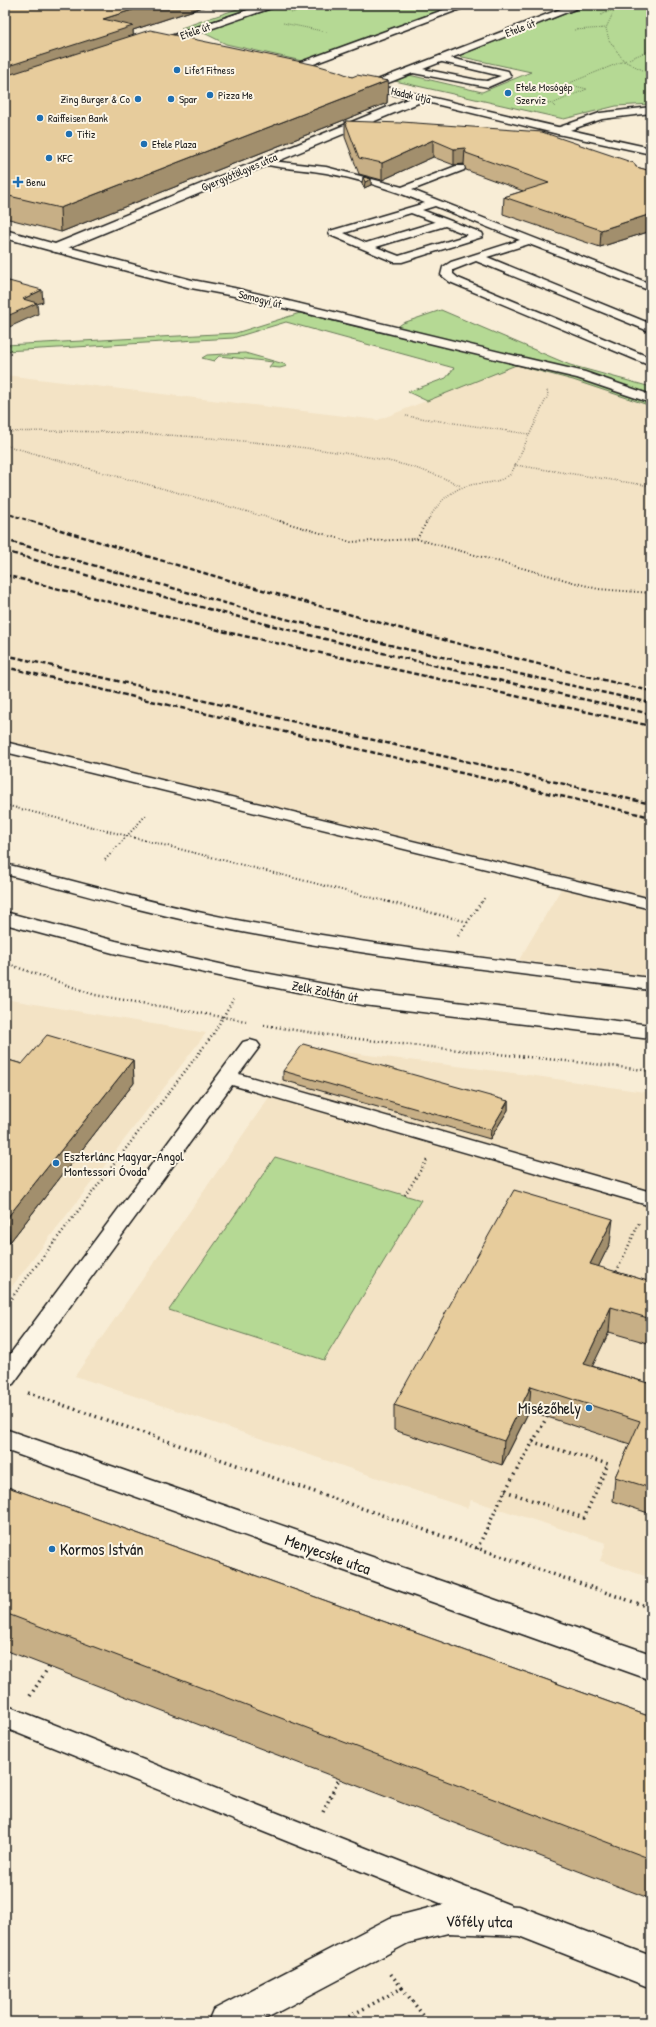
<svg xmlns="http://www.w3.org/2000/svg" width="656" height="2027" viewBox="0 0 656 2027" font-family="'Patrick Hand',sans-serif">
  <rect width="100%" height="100%" fill="#f8edd6"/>
  <filter id="ink" filterUnits="userSpaceOnUse"><feTurbulence type="fractalNoise" baseFrequency=".025" numOctaves="2"/><feDisplacementMap in="SourceGraphic" scale="8" xChannelSelector="R" yChannelSelector="G"/><feConvolveMatrix kernelMatrix="1 2 1 2 8 2 1 2 1" color-interpolation-filters="sRGB"/></filter>
  <g filter="url(#ink)">
    <path fill="#f3e3c5" d="M516 365 573 380 651 406V977L519 960 561 889 5 753V375L378 420Z
      M5 999 206 1033 7 1293H5Z
      M304 1047 529 1075 651 1093V1578L600 1561 606 1543 471 1500 467 1508 75 1376Z"/>
    <path fill="#b5d994" stroke="#687a58" d="M249 5H263L189 30 181 28Z
      M283 5H455L302 61 226 44 202 32Z
      M588 5H651V104L616 106 564 119 395 81 409 75 482 92 531 72 458 56Z
      M441 310 570 365 651 387V406L573 380 516 365 427 401 408 392 446 378 454 368 286 322 233 338 5 351V345L236 333 300 313 387 334 403 323Z
      M245 353 284 364 287 366 280 368 269 367 273 362 219 356 214 361 202 358 207 355Z
      M275 1157 421 1200 324 1360 169 1310Z"/>
    <g fill="none" stroke-linecap="round" stroke-linejoin="round">
      <g stroke="#1c1c1c" stroke-width="3">
        <path id="service" d="M441 56 508 71 511 77 488 87 413 73 409 70 413 67 477 80 487 81 501 76 438 61V57Z
          M263 158 280 162 326 167 402 187 456 166H464L465 168 464 170 412 190 651 284V291L529 244 487 257 651 324V332L476 261 453 270V274L458 278 651 358V366L450 282 441 275 443 267 451 262 520 240 435 206 422 210 482 233 483 235 482 237 402 262H394L330 235 329 233 330 231 425 203C394 190 360 179 326 173 304 169 282 169 259 163L258 161ZM411 213 435 222 366 243 344 233ZM445 226 468 235 399 256 376 247Z
          M516 356 585 372 651 395V403L577 378 512 363 510 360 512 357Z
          M5 742 651 899V909L5 752Z
          M5 864C84 883 162 906 242 921 378 947 514 962 651 978V990C514 973 378 958 242 932 162 917 84 895 5 874Z
          M250 1040 257 1042 260 1046 239 1074 651 1192V1206L232 1085 13 1384 5 1386V1361L243 1042Z
          M5 1705 510 1905 514 1914 510 1923 500 1927 5 1728Z"/>
      </g>
      <g stroke="#1c1c1c" stroke-width="3">
        <path id="minor" d="M457 5H471L295 71 291 72 286 69 287 67Z
          M571 5H585L375 88 371 89 366 86 367 84Z
          M651 107V113L602 119 558 134 552 131 554 129 600 113Z
          M56 244 192 280 234 288 516 356 521 357 523 360 521 363 516 364 234 296 191 288 52 251 50 248Z
          M448 1903 519 1906 651 1956V1988L519 1936 448 1933 408 1943 259 2022H208L213 2010 390 1918Z"/>
      </g>
      <g stroke="#1c1c1c" stroke-width="3">
        <path id="tertiary" d="M5 912 116 941 247 970 363 991 651 1025V1039L363 1005 247 982 113 953 5 924Z
          M5 1429 651 1654V1680L5 1450Z"/>
      </g>
      <g stroke="#1c1c1c" stroke-width="3">
        <path id="secondary" d="M262 5H276L274 7 155 48H147L146 46 147 44Z
          M358 81C456 102 553 127 651 148V154L558 134 423 101 60 251 56 252 5 238V230L55 244 410 98 354 86 353 84 354 82Z"/>
      </g>
      <path stroke="#1c1c1c" stroke-width="1" stroke-dasharray="0.5 1.5" stroke-linecap="butt" d="M613 5 615 9 606 28 609 40 624 61 651 74
        M291 13 316 5
        M601 15 615 9
        M283 23 327 32
        M574 30 606 28
        M523 99 527 98 552 104
        M555 107 552 104 587 89 567 84 651 50"/>
      <path stroke="#1c1c1c" stroke-width="1.5" stroke-dasharray="0.5 2" stroke-linecap="butt" d="M406 416 529 434
        M5 432C98 429 190 435 282 445 344 453 405 458 461 486
        M5 445C97 472 191 495 283 522
        M515 465 651 486
        M427 522C438 502 452 487 476 484 489 483 500 482 511 474L548 395 547 390"/>
      <path stroke="#1c1c1c" stroke-width="2" stroke-dasharray="1 2.5" stroke-linecap="butt" d="M280 521 351 542 417 539 598 589 651 593
        M417 539 427 521
        M5 805 389 902
        M105 860 147 814
        M482 902 485 897"/>
      <path stroke="#1c1c1c" stroke-width="2.5" stroke-dasharray="1 3" stroke-linecap="butt" d="M385 901 468 922
        M458 936 482 901
        M5 963 95 995 246 1021
        M264 1025C392 1047 522 1054 651 1071
        M405 1195 427 1160
        M615 1275 640 1221
        M5 1298 10 1300 212 1036 234 998"/>
      <path stroke="#1c1c1c" stroke-width="3.5" stroke-dasharray="1.5 4" stroke-linecap="butt" d="M28 1393 651 1608
        M505 1491 584 1518 608 1464 533 1442
        M477 1549 505 1491 547 1417
        M30 1696 50 1665
        M323 1812 340 1777
        M402 1988 426 2019 424 2022
        M339 2022 402 1988 390 1973"/>
      <use href="#service" fill="#fcf5e5" fill-rule="evenodd"/>
      <use href="#minor" fill="#fcf5e5" fill-rule="evenodd"/>
      <use href="#tertiary" fill="#fcf5e5" fill-rule="evenodd"/>
      <use href="#secondary" fill="#fcf5e5" fill-rule="evenodd"/>
      <path stroke="#1c1c1c" stroke-width="1" d="M163 38 261 5"/>
      <path stroke="#1c1c1c" stroke-width="2" stroke-dasharray="4 2" stroke-linecap="butt" d="M5 513 34 522"/>
      <path stroke="#1c1c1c" stroke-width="2.5" stroke-dasharray="5 2.5" stroke-linecap="butt" d="M31 521C236 584 442 643 651 691
        M5 540 246 609 406 649 651 703
        M5 551C218 616 434 667 651 714
        M5 575 226 632 651 726
        M5 655 651 804
        M5 667 651 817"/>
    </g>
    <path fill="#c7af86" stroke="#1c1c1c" d="M5 5H209L133 30V35L352 77 388 81 387 103 61 232 5 218Z
      M345 121 636 167 651 171V231L600 247 503 214 504 197 523 191 466 170 464 164 454 165 433 157 382 180 359 174 345 137Z
      M363 177 371 179V185L364 188 362 183Z
      M5 1059 22 1064 133 1060 134 1083 10 1242 5 1240Z
      M283 1071 508 1101V1110L490 1139 283 1080Z
      M610 1243 598 1267 651 1282V1344L609 1332 592 1366 651 1384V1514L613 1501 615 1477 630 1444 529 1411 502 1465 394 1430V1405Z
      M5 1486 651 1717V1899L5 1650Z"/>
    <path fill="#a28f6d" stroke="#1c1c1c" d="M148 5H209L133 30 134 46 5 88V67L103 19Z
      M388 81 387 103 61 232 60 208Z
      M433 140V157L382 180V163Z
      M465 148 464 164 454 165V149Z
      M371 179V185L364 188 365 182Z
      M651 214V231L600 247 601 230Z
      M42 290 43 302 37 304 38 314 5 329V317L23 299Z
      M133 1060 134 1083 10 1242 7 1218Z
      M508 1101V1110L490 1139 491 1130Z
      M613 1219 610 1243 588 1288 590 1264Z
      M611 1307 609 1332 582 1388 584 1364Z
      M531 1386 529 1411 502 1465 504 1441Z"/>
    <path fill="#e7cc9c" stroke="#1c1c1c" d="M5 5H148L103 19 133 26 5 67Z
      M150 30 316 65 337 71 352 77 357 75 388 81 60 208 5 195V76Z
      M345 121 401 123 402 122 542 132 634 163 636 167 651 171V214L601 230 504 197 549 183 466 153 465 148 454 149 433 140 382 163 359 158Z
      M363 177 371 179 365 182Z
      M5 280 42 290 23 299 37 303 5 317Z
      M47 1035 133 1060 7 1218 5 1217V1059L22 1064Z
      M303 1044 508 1101 491 1130 283 1071Z
      M514 1190 613 1219 590 1264 651 1282V1319L611 1307 584 1364 651 1384V1488L615 1477 640 1421 531 1386 504 1441 394 1405Z
      M5 1486 651 1717V1859L5 1613Z"/>
  </g>
  <g fill="#1f6fb2" stroke="#fcf5e5" stroke-width="1.5">
    <circle cx="177" cy="70" r="4"/>
    <circle cx="508" cy="93" r="4"/>
    <circle cx="210" cy="95" r="4"/>
    <circle cx="138" cy="99" r="4"/>
    <circle cx="171" cy="99" r="4"/>
    <circle cx="40" cy="118" r="4"/>
    <circle cx="69" cy="134" r="4"/>
    <circle cx="144" cy="144" r="4"/>
    <circle cx="49" cy="158" r="4"/>
    <path d="M16 176h4v4h4v4h-4v4h-4v-4h-4v-4h4z"/>
    <circle cx="56" cy="1163" r="4"/>
    <circle cx="589" cy="1408" r="4"/>
    <circle cx="52" cy="1549" r="4"/>
  </g>
  <g text-anchor="middle" dominant-baseline="central" stroke-width="4" stroke-linejoin="round" paint-order="stroke">
    <g font-size="11" fill="#1c1c1c" stroke="#fcf5e5">
      <text transform="translate(520 28) rotate(-21)">Etele út</text>
      <text transform="translate(195 31) rotate(-19)">Etele út</text>
      <text transform="translate(411 95) rotate(13)">Hadak útja</text>
      <text transform="translate(239 172) rotate(-23)">Gyergyótölgyes utca</text>
      <text transform="translate(260 299) rotate(14)">Somogyi út</text>
    </g>
    <g font-size="11" fill="#1c1c1c" stroke="#fcf5e5" text-anchor="start">
      <text x="185" y="70">Life1 Fitness</text>
      <text x="516" y="87">Etele Mosógép<tspan x="516" dy="13">Szerviz</tspan></text>
      <text x="218" y="95">Pizza Me</text>
      <text x="130" y="99" text-anchor="end">Zing Burger &amp; Co</text>
      <text x="179" y="99">Spar</text>
      <text x="48" y="118">Raiffeisen Bank</text>
      <text x="77" y="134">Titiz</text>
      <text x="152" y="144">Etele Plaza</text>
      <text x="57" y="158">KFC</text>
      <text x="26" y="182">Benu</text>
    </g>
    <g font-size="13" fill="#1c1c1c" stroke="#fcf5e5">
      <text transform="translate(325 991) rotate(11)">Zelk Zoltán út</text>
    </g>
    <g font-size="13" fill="#1c1c1c" stroke="#fcf5e5" text-anchor="start">
      <text x="64" y="1156">Eszterlánc Magyar–Angol<tspan x="64" dy="15">Montessori Óvoda</tspan></text>
    </g>
    <g font-size="16" fill="#1c1c1c" stroke="#fcf5e5" text-anchor="end">
      <text x="581" y="1408">Misézőhely</text>
      <text x="60" y="1549" text-anchor="start">Kormos István</text>
    </g>
    <g font-size="16" fill="#1c1c1c" stroke="#fcf5e5">
      <text transform="translate(328 1554) rotate(20)">Menyecske utca</text>
      <text transform="translate(479 1921) rotate(1)">Vőfély utca</text>
    </g>
  </g>
  <rect width="656" height="2027" fill="none" stroke="#fcf5e5" stroke-width="20"/>
  <rect x="10" y="10" width="636" height="2007" fill="none" stroke="#1c1c1c" stroke-width="1.5" filter="url(#ink)"/>
</svg>
